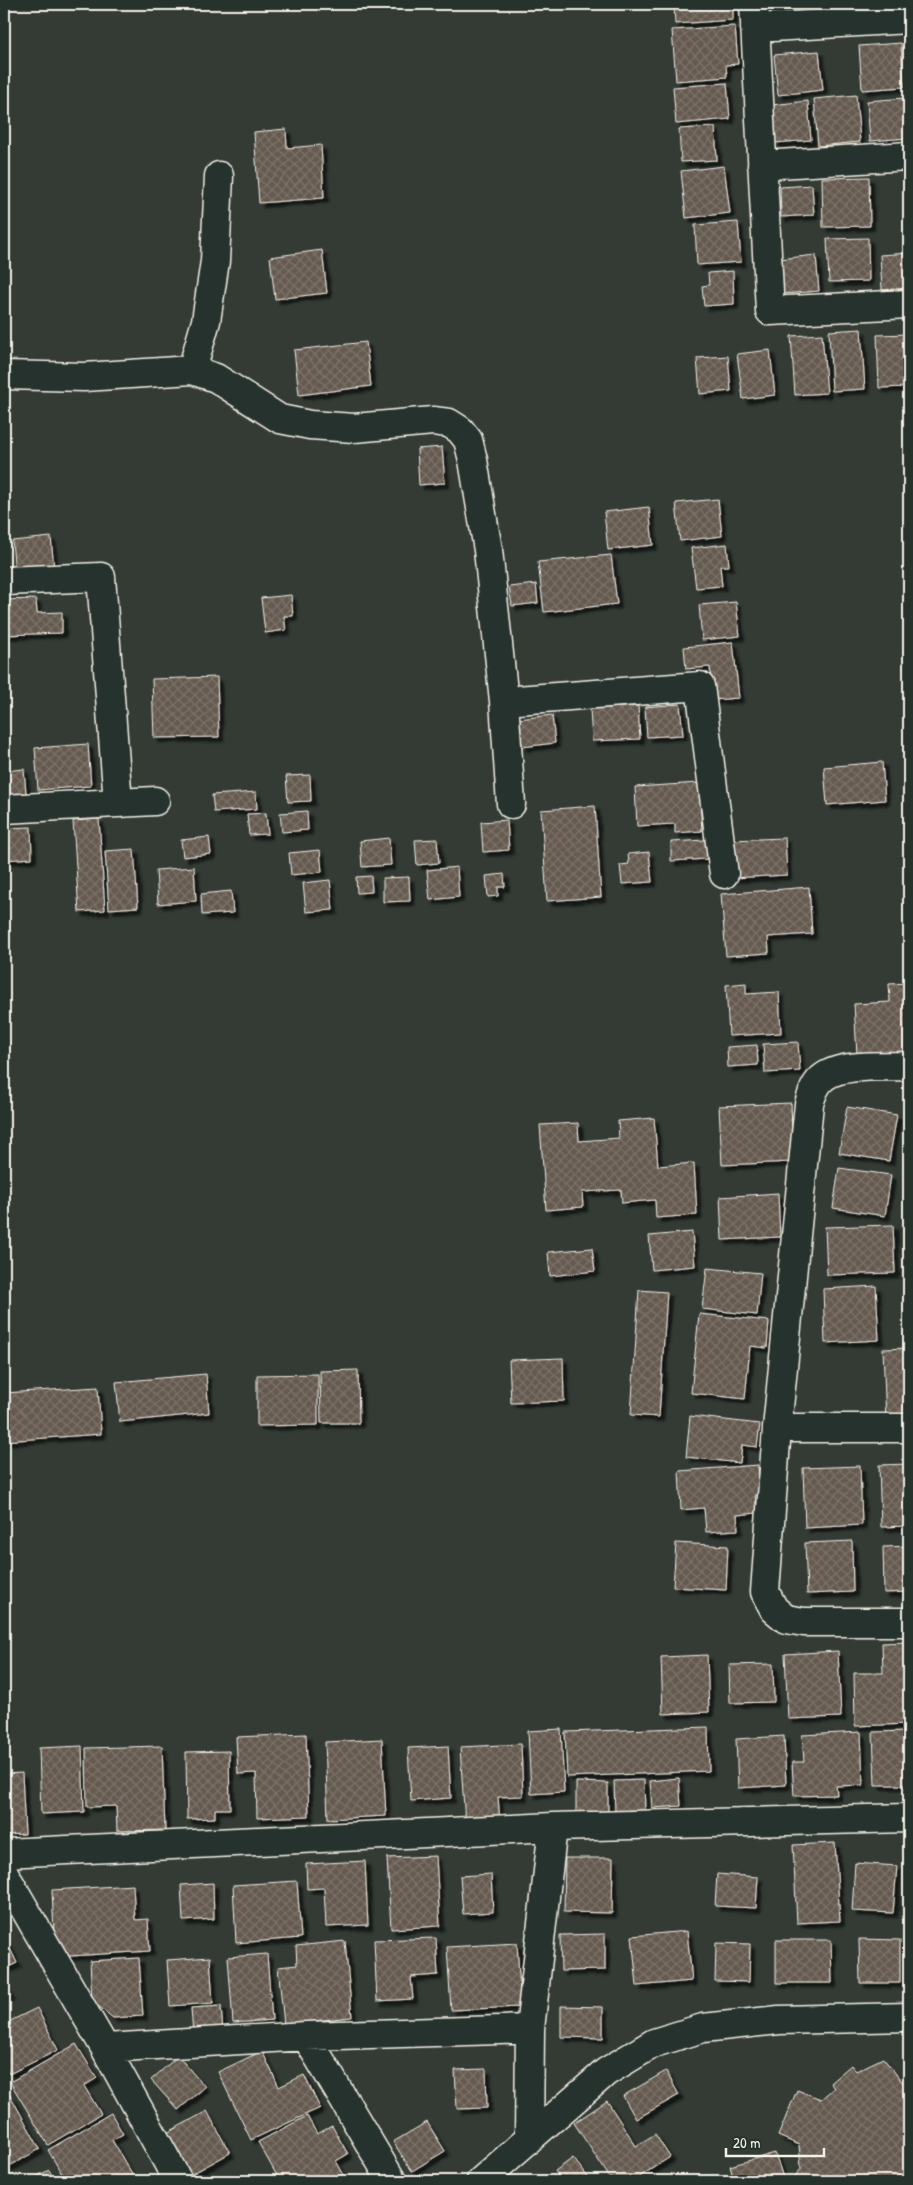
<svg xmlns="http://www.w3.org/2000/svg" width="913" height="2185" viewBox="0 0 913 2185" font-family="'Patrick Hand',sans-serif">
  <defs>
    <pattern id="building-cross-hatch" width="8" height="8" patternUnits="userSpaceOnUse" patternTransform="scale(1.25)"><rect width="8" height="8" fill="#655a50"/><path d="M0 0l8 8M0 8l8-8" fill="none" stroke="#7c7269"/></pattern>
    <filter id="shadow"><feDropShadow dx="4.5" dy="4.5" stdDeviation="1" flood-color="#0009"/></filter>
  </defs>
  <rect width="100%" height="100%" fill="#333b34"/>
  <filter id="ink" filterUnits="userSpaceOnUse"><feTurbulence type="fractalNoise" baseFrequency=".02" numOctaves="2"/><feDisplacementMap in="SourceGraphic" scale="10" xChannelSelector="R" yChannelSelector="G"/><feConvolveMatrix kernelMatrix="1 2 1 2 8 2 1 2 1" color-interpolation-filters="sRGB"/></filter>
  <g filter="url(#ink)">
    <path fill="url(#building-cross-hatch)" stroke="#f4f1e8" filter="url(#shadow)" d="M674 4H733V20L675 24Z
      M772 4H825L826 11 773 16Z
      M841 4H879V5L841 9Z
      M735 26 738 64 726 65 727 77 676 81 672 30Z
      M901 43 904 87 862 90 859 46Z
      M819 51 823 90 778 95 774 55Z
      M727 83 730 119 676 124 673 87Z
      M856 95 860 142 818 146 814 99Z
      M905 98 908 138 870 141 867 101Z
      M808 101 811 140 775 143 771 105Z
      M715 127 717 160 681 162 679 129Z
      M286 129 287 148 321 145 324 198 259 203 254 132Z
      M724 166 730 213 686 218 681 171Z
      M869 177 870 226 823 227 822 178Z
      M812 185 814 215 781 217 780 187Z
      M738 222 741 262 697 265 695 225Z
      M868 238 869 281 829 282 827 239Z
      M322 250 327 293 275 299 270 257Z
      M909 253V288L882 290 880 255Z
      M816 255 819 291 782 294 779 259Z
      M733 271 734 304 704 306 702 286 709 285 708 273Z
      M861 329 865 389 832 391 829 331Z
      M822 334 827 393 795 395 791 336Z
      M909 334V387L879 388 877 335Z
      M366 342 371 386 299 395 294 350Z
      M770 350 775 395 743 399 737 354Z
      M728 356 731 391 700 394 697 358Z
      M442 447 445 483 419 485 417 449Z
      M718 499 722 536 680 541 676 503Z
      M649 507 653 545 608 550 604 512Z
      M51 537 54 569 15 573 12 541Z
      M727 544 729 566H720L722 586 696 588 691 548Z
      M611 555 617 604 544 612 538 562Z
      M536 584 538 603 512 606 509 587Z
      M291 595 293 616H284L286 630 265 633 261 598Z
      M36 599 37 613 62 612V633L4 635V600Z
      M736 602 740 636 702 640 699 605Z
      M733 642 739 698 713 700 710 667 686 669 684 647Z
      M217 677 219 737 154 738 152 679Z
      M680 704 683 735 647 737 645 707Z
      M638 706 640 739 592 741 590 709Z
      M552 715 555 743 522 747 519 719Z
      M88 744 91 786 38 790 35 748Z
      M882 762 885 800 827 805 824 767Z
      M24 769 27 805 4 807V771Z
      M310 775 311 801 288 802 286 776Z
      M699 783 702 831 675 833V824L637 826 635 787Z
      M256 792 257 809 214 812 212 795Z
      M595 806 601 897 547 901 541 810Z
      M307 811 308 830 282 832 280 813Z
      M266 813 268 834 249 835 247 814Z
      M99 819 105 910 79 912 73 821Z
      M507 820 509 850 483 852 481 822Z
      M31 827 32 858 5 860 4 828Z
      M209 837 211 854 183 857 181 840Z
      M389 838 391 865 362 867 360 841Z
      M785 838 787 875 733 878 731 840Z
      M437 839 439 863 417 865 415 840Z
      M706 840 708 859 671 861V842Z
      M134 849 138 907 109 909 105 851Z
      M320 850 322 872 291 875 289 853Z
      M649 852 652 882 622 884 620 865 629 864 628 854Z
      M194 867 196 901 158 904 156 870Z
      M457 867 459 897 430 900 427 870Z
      M504 874 505 887H498V896L488 897 486 876Z
      M371 876 372 892 357 893 356 877Z
      M409 877 410 901 383 902V878Z
      M330 880 333 910 306 912 303 883Z
      M809 887 812 934 768 937 769 953 726 956 721 894Z
      M231 891 233 913 202 915 201 894Z
      M746 983V994L779 992 781 1033 729 1036 726 985Z
      M909 983V1052L857 1055 854 1004 890 1002 889 984Z
      M798 1042 800 1071 765 1073 763 1044Z
      M757 1045 758 1065 728 1067 727 1047Z
      M791 1103 793 1162 722 1165 719 1106Z
      M847 1107 897 1115 889 1161 839 1153Z
      M654 1118 658 1166 694 1163 697 1215 656 1218 655 1200 622 1203 621 1190 582 1192 583 1207 546 1210 540 1125 578 1123 579 1141 619 1138 618 1121Z
      M839 1168 891 1175 885 1216 833 1208Z
      M778 1193 780 1237 722 1240 720 1197Z
      M893 1225 895 1273 827 1275 825 1227Z
      M692 1232 695 1266 652 1270 649 1236Z
      M592 1248 595 1271 550 1276 548 1252Z
      M707 1268 761 1273 757 1315 702 1309Z
      M908 1278H909V1332H907Z
      M876 1286 879 1340 825 1343 823 1289Z
      M639 1290 667 1292 659 1417 631 1415Z
      M699 1314 769 1321 767 1348 750 1346 745 1399 691 1393Z
      M909 1348V1421L886 1422 883 1349Z
      M563 1358 564 1401 511 1403 509 1360Z
      M358 1370 359 1423H321L320 1371Z
      M206 1374 209 1413 120 1422 116 1382Z
      M318 1374V1425L257 1426V1375Z
      M98 1387 101 1434 4 1441V1393Z
      M690 1416 760 1424 757 1447 742 1445 740 1463 686 1457Z
      M909 1464V1526L881 1527 879 1465Z
      M758 1465 760 1495H755L757 1513 737 1515 738 1530 706 1532 704 1508 681 1510 679 1471Z
      M860 1466 862 1525 805 1528 803 1468Z
      M852 1541 853 1592 807 1594 805 1543Z
      M676 1543 728 1546 726 1590 673 1587Z
      M909 1546V1592L884 1593 883 1547Z
      M909 1642V1724L855 1726 854 1673H883L882 1643Z
      M838 1651 841 1717 788 1719 785 1654Z
      M707 1655 709 1712 663 1714 661 1657Z
      M773 1664 774 1702 730 1703 729 1665Z
      M708 1727 709 1771 567 1777 565 1732Z
      M561 1729 564 1792 531 1794 528 1731Z
      M909 1731V1785H875L873 1732Z
      M861 1732 863 1785 836 1786 837 1795 794 1796 792 1762H804L802 1735Z
      M306 1734 309 1816 257 1818 256 1773 238 1774 236 1737Z
      M784 1736 786 1785 738 1788 736 1739Z
      M382 1739 386 1816 328 1819 325 1742Z
      M521 1744 523 1796 498 1797 500 1822 465 1824 460 1747Z
      M82 1746 84 1812 41 1814 39 1748Z
      M162 1746 165 1830 117 1831 116 1806 87 1807 86 1748Z
      M448 1746 451 1798 411 1801 408 1748Z
      M229 1751 230 1809H215V1818L187 1819 186 1752Z
      M22 1773 25 1834 4 1835V1774Z
      M679 1778 681 1806 652 1808 650 1781Z
      M644 1780 645 1811 615 1813 614 1781Z
      M576 1782 608 1783V1813H576Z
      M835 1843 840 1921 797 1923 793 1845Z
      M436 1856 440 1926 391 1929 387 1858Z
      M565 1858H613L612 1913 564 1912Z
      M365 1861 368 1925 326 1927 324 1888 307 1889 306 1864Z
      M855 1863 897 1866 893 1913 852 1911Z
      M491 1874 493 1912 463 1914 460 1876Z
      M717 1874 758 1877 756 1908 715 1906Z
      M297 1881 301 1938 236 1943 233 1885Z
      M213 1883 214 1919 183 1921 181 1885Z
      M133 1885 135 1920 148 1919 150 1951 55 1957 52 1890Z
      M687 1931 692 1981 637 1986 632 1936Z
      M605 1934V1970L561 1971 560 1935Z
      M4 1936 17 1963 4 1969Z
      M436 1938 438 1975 411 1977 413 1999 377 2001 374 1940Z
      M859 1939 900 1940V1983H860Z
      M776 1940H831L832 1983H776Z
      M345 1941 352 2017 284 2024 278 1967 297 1965 296 1946Z
      M517 1943 521 2007 451 2010 447 1947Z
      M716 1943 750 1944 749 1982 715 1981Z
      M267 1954 272 2020 233 2023 228 1957Z
      M210 1957 213 2003 170 2006 167 1960Z
      M139 1958 143 2016 113 2018 92 2001 90 1961Z
      M4 1984 10 1996 4 1999Z
      M221 2006 223 2032 193 2034 191 2008Z
      M561 2006 603 2007V2038L561 2037Z
      M37 2008 58 2050 9 2074 4 2064V2024Z
      M76 2044 97 2078 84 2086 101 2114 48 2145 10 2082Z
      M262 2051 279 2087 304 2075 320 2108 251 2140 218 2072Z
      M178 2056 205 2087 178 2110 151 2080Z
      M883 2058 909 2090V2181H791L801 2169 799 2145 778 2136 797 2090 821 2099 834 2088 830 2083 851 2065 856 2071Z
      M486 2069 487 2108 457 2109 455 2070Z
      M666 2071 679 2095 636 2119 623 2096Z
      M10 2095 40 2149 4 2169V2099Z
      M607 2101 636 2146 655 2134 670 2157 633 2181H612L574 2123Z
      M207 2111 230 2153 190 2175 167 2133Z
      M111 2113 123 2134 112 2140 134 2178 128 2181H66L48 2150Z
      M307 2116 317 2134 332 2126 348 2154 336 2161 344 2175 332 2181H280L258 2142Z
      M427 2122 445 2151 412 2171 393 2142Z
      M775 2153 784 2181H734L730 2166Z
      M573 2158 591 2181H562L555 2171Z
      M49 2170 55 2181H28Z"/>
    <g fill="none" stroke-linecap="round" stroke-linejoin="round">
      <g stroke="#f4f1e8" stroke-width="31">
        <path id="minor" d="M754 4 770 311 909 304
          M755 28 909 19
          M762 165 909 156
          M192 370 206 321 215 261 219 176
          M4 375 84 377 192 370 216 378 280 419 310 425 354 428 433 421 449 423 460 430 468 440 473 460 488 550 504 701 511 804
          M4 581 101 577 118 803
          M504 701 700 686 724 874
          M4 809 155 801
          M909 1066C887 1067 842 1063 824 1077 815 1083 812 1094 809 1104L777 1428 765 1592 774 1609 786 1619 804 1622H909
          M777 1428H909
          M4 1853 553 1827 909 1818
          M4 1873 105 2048 178 2181
          M306 2036 392 2181
          M105 2048 306 2036 530 2029
          M529 2140 530 2029 553 1827
          M481 2181 606 2072 654 2043 703 2028 779 2020 909 2017"/>
      </g>
      <use href="#minor" stroke="#26332d" stroke-width="28"/>
    </g>
  </g>
  <rect width="913" height="2185" fill="none" stroke="#26332d" stroke-width="20"/>
  <rect x="10" y="10" width="893" height="2165" fill="none" stroke="#f4f1e8" stroke-width="2" filter="url(#ink)"/>
  <path d="M726 2148v8h98v-8" fill="none" stroke="#f4f1e8" stroke-width="2.5"/>
  <text x="733" y="2148" font-size="15" fill="#f4f1e8" stroke="#26332d" stroke-width="4" paint-order="stroke">20 m</text>
</svg>
